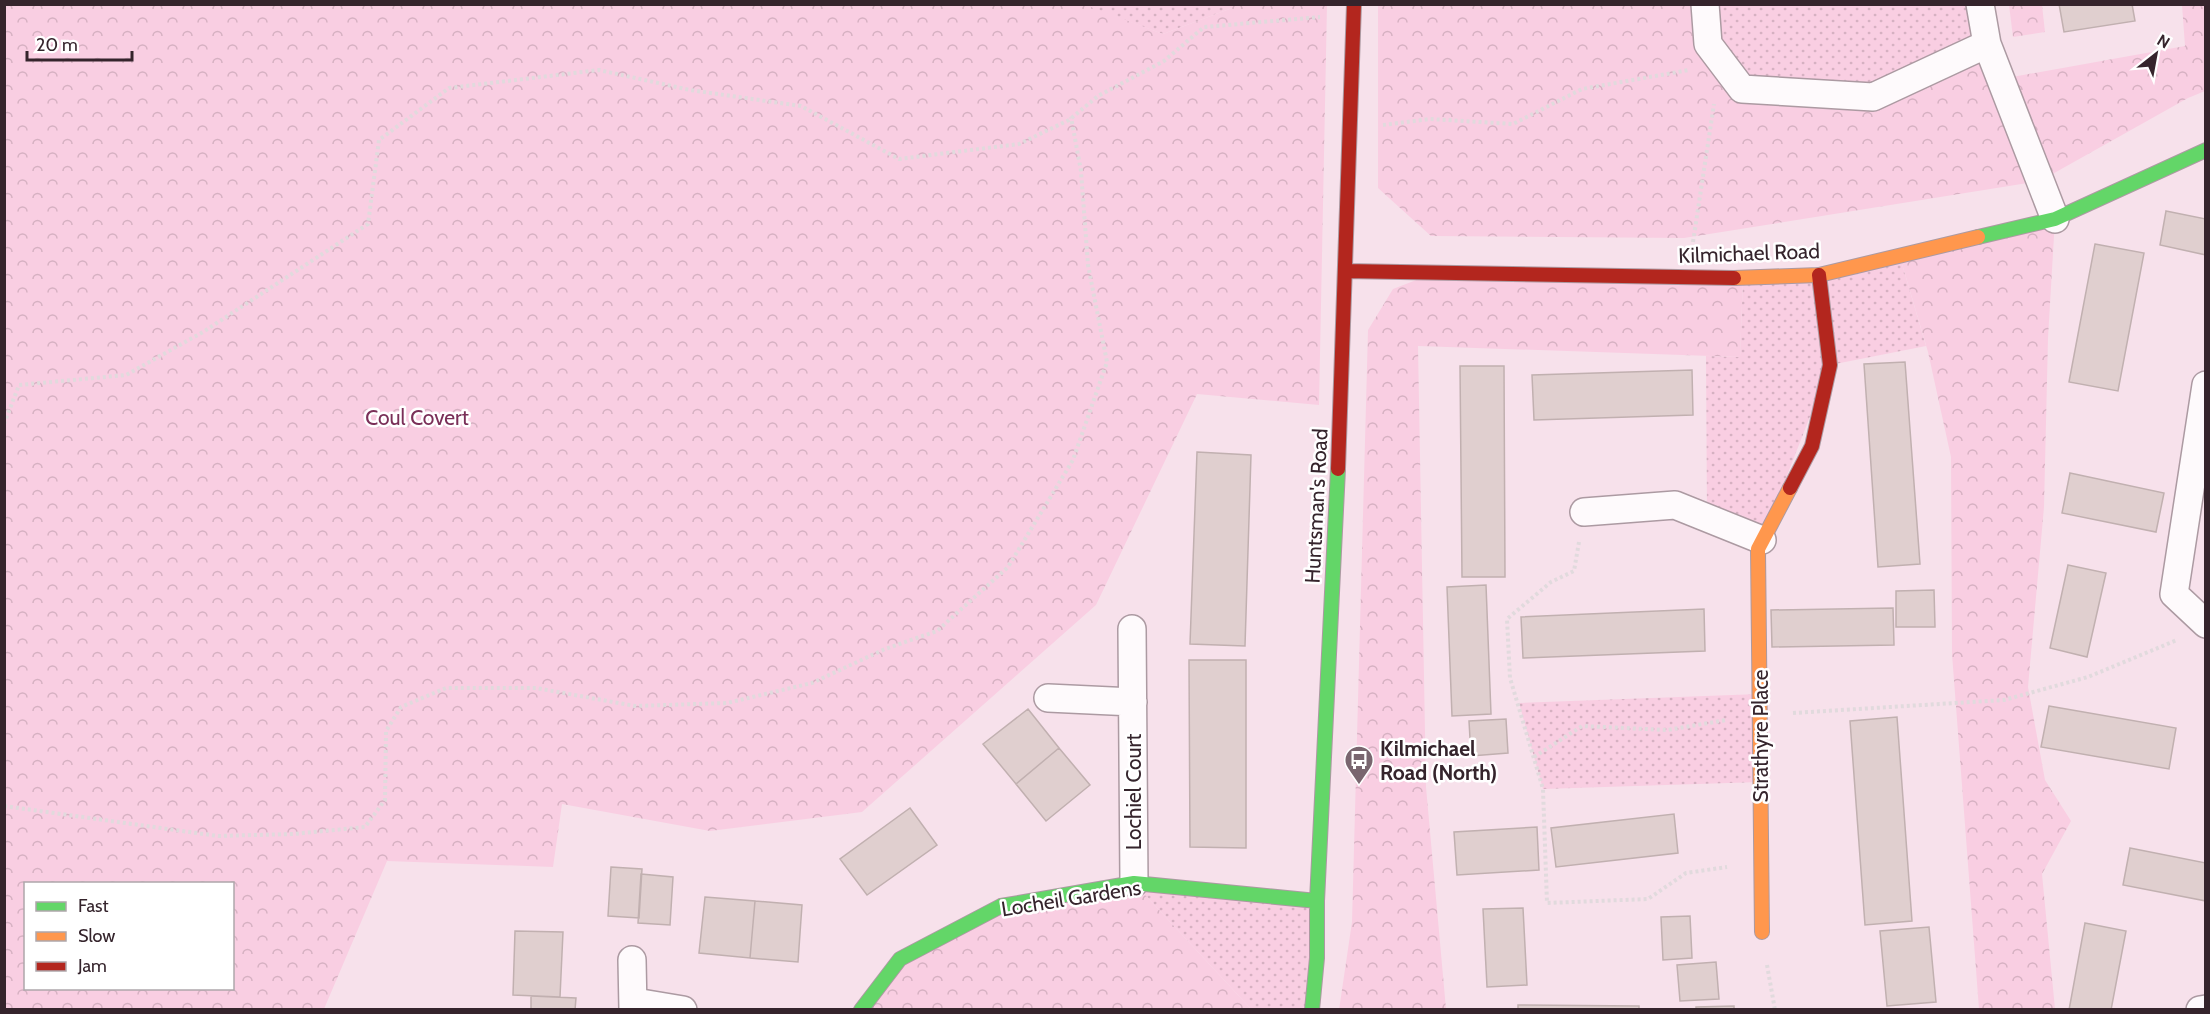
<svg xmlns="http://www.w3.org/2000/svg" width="2210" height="1014" viewBox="0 0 2210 1014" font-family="Cabin,sans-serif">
  <defs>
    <pattern id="grass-dots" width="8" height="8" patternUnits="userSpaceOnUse" patternTransform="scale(1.5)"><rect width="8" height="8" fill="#f9cee2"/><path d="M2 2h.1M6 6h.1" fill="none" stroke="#d6b1c2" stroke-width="1.8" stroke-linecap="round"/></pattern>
    <pattern id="forest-crowns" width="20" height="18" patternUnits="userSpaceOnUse" patternTransform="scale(1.5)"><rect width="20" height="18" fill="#f9cee2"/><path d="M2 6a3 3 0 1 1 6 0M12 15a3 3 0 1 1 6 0" fill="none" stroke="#d6b1c2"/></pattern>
  </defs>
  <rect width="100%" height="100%" fill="#f7e1eb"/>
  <path fill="url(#grass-dots)" d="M1083 5H1232V8L1163 34Z
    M1706 5H1980L1987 44 1873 97 1742 89Z
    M1900 257 1926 346 1830 365 1762 540 1707 517 1706 356 1740 357 1743 278Z
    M1759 694 1760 782 1543 789 1519 703Z
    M1134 883 1317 901 1312 1009H1251Z"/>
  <path fill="url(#forest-crowns)" fill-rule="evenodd" d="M1083 4 1163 34 1232 8V5H1327L1319 405 1197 394 1096 605 862 812 710 831 562 804 553 867 387 861 324 1009H5V5ZM26 884H232V988H26Z
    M1378 5H1705L1742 89 1873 97 1987 44 2001 79 2185 46 2182 5H2205V91L2188 98 2040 181 1684 238 1431 236 1378 188Z
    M2009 5H2042L2045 32 2013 37Z
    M2055 219 2048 338 2044 507 2028 687 2045 780 2071 821 2042 874 2055 1009H1979L1952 654 1951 457 1928 352 1900 257Z
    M1437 272 1743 278 1740 357 1418 346 1426 787 1446 1009 1339 1010 1352 922 1368 330 1393 289Z
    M1134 883 1251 1009 861 1010 900 959 1001 906Z"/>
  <path fill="#e0cfcf" stroke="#c1b0b0" stroke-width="1.5" d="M2059 4H2132L2135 21 2064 32Z
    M2166 211 2206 219V255L2160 245Z
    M2095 244 2144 253 2118 391 2069 382Z
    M1905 362 1920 564 1878 567 1864 364Z
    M1460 366H1504L1505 577H1462Z
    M1692 370 1693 415 1534 420 1532 375Z
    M1197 452 1251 455 1245 646 1190 644Z
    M2070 473 2164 493 2156 532 2062 513Z
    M2068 565 2106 573 2087 657 2050 648Z
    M1486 585 1491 714 1452 716 1447 587Z
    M1934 590 1935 627H1896V591Z
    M1893 608 1894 645 1772 647 1771 610Z
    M1704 609 1705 651 1523 658 1521 617Z
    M1189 660H1246V848L1190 847Z
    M2049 706 2176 728 2169 769 2041 747Z
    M1028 709 1059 748 1016 784 983 744Z
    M1897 717 1912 921 1865 925 1850 721Z
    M1506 719 1508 753 1471 756 1469 721Z
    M1059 748 1090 785 1046 821 1016 784Z
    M910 808 937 845 867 895 840 859Z
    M1674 814 1678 853 1556 867 1551 828Z
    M1537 827 1539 870 1457 875 1454 832Z
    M2130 848 2206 863V901L2123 885Z
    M611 867 642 869 639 918 608 916Z
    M641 874 673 877 670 925 638 923Z
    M705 897 755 901 750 958 699 953Z
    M755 901 802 905 798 962 750 958Z
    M1523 908 1527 985 1487 987 1483 909Z
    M1690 916 1692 958 1663 960 1661 917Z
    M2085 923 2126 931 2111 1010H2069Z
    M1929 927 1936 1002 1887 1006 1880 931Z
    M515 931 563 932 560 997 513 995Z
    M1716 962 1719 999 1680 1001 1677 965Z
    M531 996 576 998 575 1010H531Z
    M1518 1005 1639 1006V1010H1518Z
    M1734 1006V1010H1696V1007Z"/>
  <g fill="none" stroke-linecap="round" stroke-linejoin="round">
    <g stroke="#ac9aa2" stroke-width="30">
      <path id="street" d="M1705 4 1708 44 1742 89 1873 97 1987 44
        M1980 4 1987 44 2055 219
        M2206 385 2174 594 2206 624
        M1584 512 1675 505 1762 540
        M1132 629 1134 883
        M1048 698 1133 702
        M632 960 633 1010
        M635 1002 683 1010
        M2200 1010 2206 1009"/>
    </g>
    <g stroke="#ac9aa2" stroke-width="16">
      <path id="fast" d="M1978 237 2055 219 2206 150
        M861 1010 900 959 1001 906 1134 883 1317 901
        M1312 1010 1317 958V901L1338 469"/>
    </g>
    <g stroke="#ac9aa2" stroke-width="16">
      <path id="slow" d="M1734 278 1819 275 1978 237
        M1762 932 1758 549 1790 488"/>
    </g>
    <g stroke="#ac9aa2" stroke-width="16">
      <path id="jam" d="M1345 271 1734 278
        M1338 469 1354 4
        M1790 488 1812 446 1830 365 1819 275"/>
    </g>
    <path stroke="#e1dadd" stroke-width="4" stroke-dasharray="3 3" stroke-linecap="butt" d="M1383 125 1430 119 1513 124 1582 89 1689 70
      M1693 242 1714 104
      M4 424 19 385 126 375 203 332 368 224 379 140 449 88 599 70 690 90 801 106 899 159 1019 144 1069 120 1098 96 1164 61 1204 27 1320 17
      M1579 542 1574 571 1551 582 1507 619 1510 678 1543 789 1547 903 1648 899 1686 873 1727 867
      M1793 713 2004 700 2088 677 2177 640
      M1534 757 1582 726 1667 730 1726 720
      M4 806 218 836 293 834 365 827 385 800 386 731 401 707 446 688H536L635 706 727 703 812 683 885 649 937 631 1008 567 1073 460 1107 362 1088 265 1081 171 1071 117
      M1767 965 1775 1010"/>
    <use href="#street" stroke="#fefafc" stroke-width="27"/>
    <use href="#fast" stroke="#63d668" stroke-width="14"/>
    <use href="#slow" stroke="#ff974d" stroke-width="14"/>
    <use href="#jam" stroke="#b3261e" stroke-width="14"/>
  </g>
  <defs>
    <g id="bus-pin" transform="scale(1.5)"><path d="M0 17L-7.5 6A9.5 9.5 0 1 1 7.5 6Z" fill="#79666f" stroke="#fff"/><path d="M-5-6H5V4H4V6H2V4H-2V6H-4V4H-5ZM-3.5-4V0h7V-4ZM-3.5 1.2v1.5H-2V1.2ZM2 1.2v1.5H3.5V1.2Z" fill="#fff"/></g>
  </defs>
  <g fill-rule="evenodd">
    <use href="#bus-pin" x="1359" y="760"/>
  </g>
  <g text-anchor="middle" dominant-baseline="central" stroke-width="5" stroke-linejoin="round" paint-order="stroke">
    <g font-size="21" fill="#35242c" stroke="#fff">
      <text transform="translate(1749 253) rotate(-2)">Kilmichael Road</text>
      <text transform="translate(1316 506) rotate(-87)">Huntsman's Road</text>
      <text transform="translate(1760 736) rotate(-90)">Strathyre Place</text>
      <text transform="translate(1133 792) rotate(-90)">Lochiel Court</text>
      <text transform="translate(1071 898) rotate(-9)">Locheil Gardens</text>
    </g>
    <g font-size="21" fill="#7a2f58" stroke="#fff">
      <text x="417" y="417">Coul Covert</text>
    </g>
    <g font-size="21" font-weight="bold" fill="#35242c" stroke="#fff" text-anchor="start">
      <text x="1380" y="748">Kilmichael<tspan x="1380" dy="24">Road (North)</tspan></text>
    </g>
  </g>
  <rect width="2210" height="1014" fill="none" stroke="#35242c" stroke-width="12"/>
  <rect x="24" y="882" width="210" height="108" fill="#ffffff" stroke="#aea7ab" stroke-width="1.5"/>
  <rect x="36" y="902" width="30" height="9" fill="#63d668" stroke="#aea7ab" stroke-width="1.5"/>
  <text x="78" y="912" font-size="18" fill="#35242c">Fast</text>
  <rect x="36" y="932" width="30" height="9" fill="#ff974d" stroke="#aea7ab" stroke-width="1.5"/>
  <text x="78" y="942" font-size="18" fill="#35242c">Slow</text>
  <rect x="36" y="962" width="30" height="9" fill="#b3261e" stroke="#aea7ab" stroke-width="1.5"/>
  <text x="78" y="972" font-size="18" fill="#35242c">Jam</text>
  <g transform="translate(2156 54) rotate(31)" stroke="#ffffff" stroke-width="4.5" paint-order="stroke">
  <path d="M0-4.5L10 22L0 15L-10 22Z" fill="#35242c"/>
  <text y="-9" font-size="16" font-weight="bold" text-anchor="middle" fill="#35242c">N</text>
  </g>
  <path d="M27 51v9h105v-9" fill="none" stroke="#35242c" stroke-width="3"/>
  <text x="36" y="51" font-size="18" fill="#35242c" stroke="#ffffff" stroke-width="4.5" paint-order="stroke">20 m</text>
</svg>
